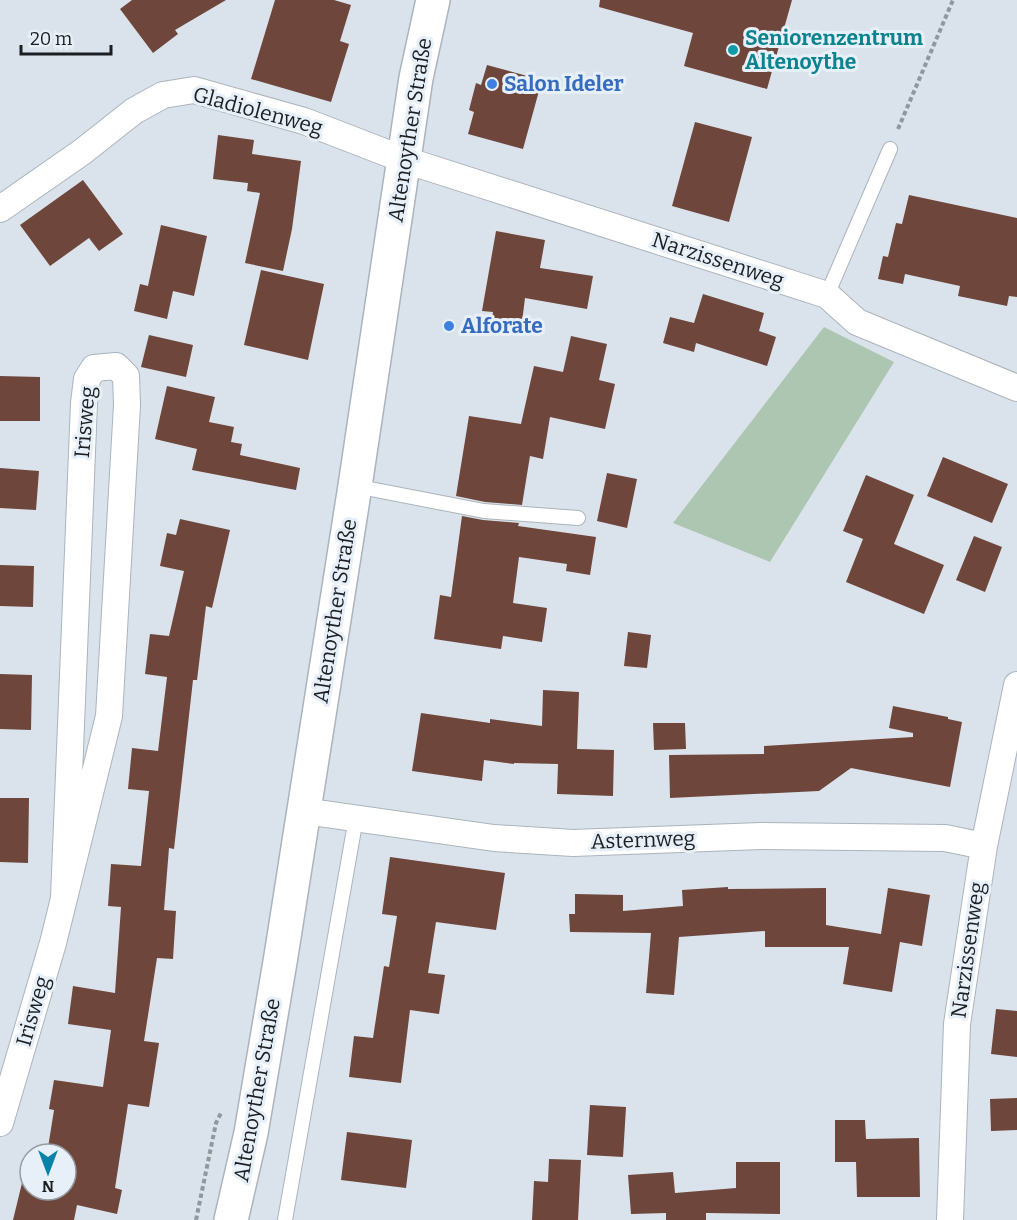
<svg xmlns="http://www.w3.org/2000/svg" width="1017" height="1220" viewBox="0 0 1017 1220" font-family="Bitter,serif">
  <rect width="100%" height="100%" fill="#dae3eb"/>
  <path fill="#acc6b1" d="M824 327 894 362 770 562 673 523Z"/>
  <path fill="#6f463b" d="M132 0H226L175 30 178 34 153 53 120 9Z
    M275 0H334L351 5 340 41 349 44 331 102 251 79Z
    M600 0H792L767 89 684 66 693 33 599 7Z
    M487 65 542 80 523 149 468 134 474 112 469 110 476 83 481 85Z
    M695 122 752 137 729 222 672 206Z
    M218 135 254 140 252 154 301 161 292 229 283 271 245 263 260 193 247 191 248 183 213 179Z
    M83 180 123 234 99 251 89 238 50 266 20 225Z
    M909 195 1017 218V297L1009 296 1007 306 958 296 960 286 905 274 903 284 878 279 883 256 888 257 896 223 902 224Z
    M161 225 207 236 194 296 173 291 167 319 134 311 140 284 148 286Z
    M496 231 545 240 540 268 593 276 587 309 525 298 522 322 492 318 493 312 482 311Z
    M261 270 324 284 308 360 244 345Z
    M703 294 764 313 759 331 776 337 767 366 696 343 694 352 663 343 670 317 694 323Z
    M149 335 193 345 186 377 141 367Z
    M571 336 607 344 599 380 615 384 605 429 550 417 543 459 530 456 522 505 485 502 456 496 469 416 521 424 534 366 563 372Z
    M0 376 40 377V421H0Z
    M167 386 215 397 209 422 234 427 231 442 242 444 240 455 300 468 296 490 192 470 197 449 155 439Z
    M943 457 1008 484 992 523 927 496Z
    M0 468 39 471 36 510 0 508Z
    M607 473 637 479 627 528 597 521Z
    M866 475 914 495 894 544 944 565 924 614 846 582 863 539 843 531Z
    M462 516 483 520 519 523 518 526 596 537 590 575 566 571 567 564 519 557 513 603 547 608 542 642 503 636 501 649 434 639 440 595 451 597Z
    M180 519 230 530 212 608 206 606 197 680H193L174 849 169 848 164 910 176 911 173 959 157 958 144 1041 159 1043 149 1107 128 1104 115 1188 122 1190 117 1214 77 1205 74 1220H13L22 1183 30 1185V1190H66V1154H47L54 1110 49 1109 54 1080 103 1087 111 1030 68 1024 73 986 115 993 121 907 108 906 111 864 141 866 149 791 128 789 132 748 158 751 167 677 145 674 150 634 169 636 184 571 160 566 167 533 176 535Z
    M974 536 1002 547 985 592 956 580Z
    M0 565 34 566 33 607 0 606Z
    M628 632 651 635 647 668 624 666Z
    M0 674 32 675 31 730 0 729Z
    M543 690 579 692 577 749 614 750 613 796 557 794 558 764 514 763V764L484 760 482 781 412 771 421 713 490 723V719L542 726Z
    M893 706 948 717V719L962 722 950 787 851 768 819 791 670 798 669 755 764 754V746L913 737V733L889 728Z
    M653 723H685L686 749 654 750Z
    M0 798H29L28 863 0 862Z
    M390 857 505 873 496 930 436 922 428 973 445 975 439 1014 410 1010 401 1083 349 1077 354 1036 373 1038 384 966 389 967 397 916 382 914Z
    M728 887V889L826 888V925L881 934 888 888 930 895 922 946 900 942 892 992 843 984 849 947H765V931L679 937 674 995 646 993 651 933 570 932 569 914H575V894L623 895V911L683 906 682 890Z
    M996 1009 1017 1011V1057L991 1054Z
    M1017 1098V1130L991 1131 990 1099Z
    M590 1105 626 1107 623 1157 587 1155Z
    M835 1120H865L866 1139 919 1138 920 1197H857L856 1162H835Z
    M347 1132 412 1140 406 1188 341 1180Z
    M549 1159 581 1160 578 1220H532L534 1181 548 1182Z
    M736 1162H780V1214L706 1213V1220H666V1213L631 1214 628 1175 673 1172 675 1193 736 1188Z"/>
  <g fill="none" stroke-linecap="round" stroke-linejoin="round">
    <g stroke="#abb4bc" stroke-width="16">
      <path id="service" d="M827 295 890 149
        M355 486 484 511 578 518
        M285 1220 356 818"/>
    </g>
    <g stroke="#abb4bc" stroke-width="28">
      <path id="minor" d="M0 209 82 152 134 111 163 95 194 90 304 121 405 160 827 295 857 322 1017 388
        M304 811 494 838 573 843 761 836 945 838 984 846
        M0 1123 53 943 109 716 127 405 126 376 116 366 94 368 87 379 84 403 64 898
        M950 1220 957 1024 984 846 1017 685"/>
    </g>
    <g stroke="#abb4bc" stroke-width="36">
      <path id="secondary" d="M231 1220 251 1133 281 956 355 486 416 78 433 0"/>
    </g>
    <path stroke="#90979d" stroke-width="4" stroke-dasharray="4.5 3" stroke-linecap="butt" d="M898 129 953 0
      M196 1220 216 1123 221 1113"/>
    <use href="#service" stroke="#fff" stroke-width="14"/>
    <use href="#minor" stroke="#fff" stroke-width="26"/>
    <use href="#secondary" stroke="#fff" stroke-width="33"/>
  </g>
  <circle fill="#0f9aa8" stroke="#e7f0f8" stroke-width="2" cx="733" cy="50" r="6"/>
  <g fill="#3f7fe0" stroke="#e7f0f8" stroke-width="2">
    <circle cx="492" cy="84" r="6"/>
    <circle cx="449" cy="326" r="6"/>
  </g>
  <g text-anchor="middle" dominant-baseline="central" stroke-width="6" stroke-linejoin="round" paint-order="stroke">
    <g font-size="21" font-weight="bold" fill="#0d838f" stroke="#e7f0f8" text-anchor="start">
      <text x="745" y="38">Seniorenzentrum<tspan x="745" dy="24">Altenoythe</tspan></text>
    </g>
    <g font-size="21" font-weight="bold" fill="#366cbe" stroke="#e7f0f8" text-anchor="start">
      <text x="504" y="84">Salon Ideler</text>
      <text x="461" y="326">Alforate</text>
    </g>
    <g font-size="21" fill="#1c1f22" stroke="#e7f0f8">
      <text transform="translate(258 111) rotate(15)">Gladiolenweg</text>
      <text transform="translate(410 130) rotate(-81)">Altenoyther Straße</text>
      <text transform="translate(718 260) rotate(18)">Narzissenweg</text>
      <text transform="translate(85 422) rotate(-85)">Irisweg</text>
      <text transform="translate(335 611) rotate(-81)">Altenoyther Straße</text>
      <text transform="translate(643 840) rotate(-2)">Asternweg</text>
      <text transform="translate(968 950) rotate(-82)">Narzissenweg</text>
      <text transform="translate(33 1011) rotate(-74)">Irisweg</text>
      <text transform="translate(257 1090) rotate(-80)">Altenoyther Straße</text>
    </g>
  </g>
  <g transform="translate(48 1172) rotate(180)"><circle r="28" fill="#e7f0f8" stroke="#969ca2" stroke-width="1.5"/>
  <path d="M0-4.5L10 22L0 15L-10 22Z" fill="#0782a8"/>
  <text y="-9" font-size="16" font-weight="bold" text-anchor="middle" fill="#1c1f22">N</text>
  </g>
  <path d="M21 45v9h90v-9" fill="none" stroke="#1c1f22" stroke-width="3"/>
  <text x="30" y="45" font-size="18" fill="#1c1f22" stroke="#e7f0f8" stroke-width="4.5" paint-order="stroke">20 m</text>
</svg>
